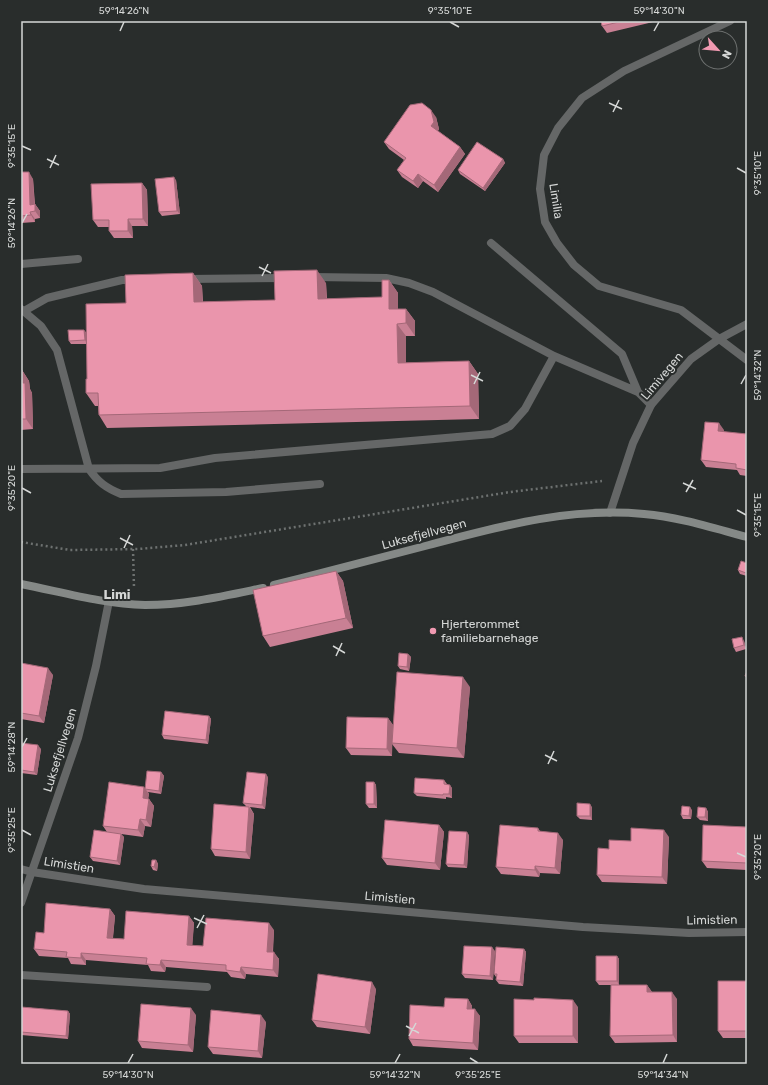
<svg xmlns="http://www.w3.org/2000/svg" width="768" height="1085" viewBox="0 0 768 1085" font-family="Rubik,sans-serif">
  <rect width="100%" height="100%" fill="#292d2c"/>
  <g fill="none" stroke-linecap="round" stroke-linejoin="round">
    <path stroke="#6d7170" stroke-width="2.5" stroke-dasharray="2 3" stroke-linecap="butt" d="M21 542 70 550 138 549 185 545 510 492 602 481
      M133 549 134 588"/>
    <path stroke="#656767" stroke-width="8" d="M491 243 622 354 638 392
      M21 264 78 259
      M313 277 386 278 409 283 433 292 554 356 638 392 651 405
      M187 279 285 278
      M21 309 41 326 57 350 89 469C98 482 106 488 121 494L226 492 320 484
      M24 311 47 298 122 280H135
      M21 469 160 468 215 458 492 434 510 426 525 409 554 356
      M21 869 32 872
      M21 975 207 987"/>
    <path stroke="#656767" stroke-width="8" d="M730 21 624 71 582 98 558 128 544 155 540 189 545 222 557 243 574 265 599 286 681 310 747 360
      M610 513 633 443 651 405 691 359 719 339 747 324
      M32 872 144 889 583 927 689 933 747 932
      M21 903 78 738 96 666 109 601"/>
    <path stroke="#858987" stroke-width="8" d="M21 584C62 592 103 604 145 605 185 605 224 596 263 588
      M274 585C326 572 378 558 429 545 501 526 569 507 644 514 679 517 713 528 747 537"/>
  </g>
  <path fill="#c98094" d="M601 21H653V22L607 33 602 26Z
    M436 117 439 129 438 131 460 147 465 154 438 192 423 181 418 188 402 177 397 170 404 160 389 149 384 142Z
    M503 159 505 163 485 191 460 174 458 170Z
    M21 172 33 179 35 204 40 211V218L35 219V222L21 223Z
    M176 180 180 214 162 216 159 212Z
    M142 183 147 190 148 226H132L133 238H114L109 231V227H98L93 220Z
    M193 273 202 286 203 302 275 300 326 283 327 299 382 297 389 280 398 293V309H406L415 321V336H406V363L469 361 478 374 479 419 107 428 99 415 98 406H95L86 393 87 379V344H71L69 341 86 333 126 303Z
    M21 370H22L29 381 30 389 32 393 33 429 21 430Z
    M724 430V432L747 434V476L740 475 737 470 706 467 701 460Z
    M747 563V576L740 574 738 570Z
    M336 571 343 581 353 628 270 647 263 636Z
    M744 641 746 649 736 652 734 648Z
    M408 654 411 657 409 671 400 669 398 666Z
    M21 663 53 675 44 723 21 719Z
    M470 687 464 758 399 753 392 744V756L351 755 346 748 388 718 393 725Z
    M209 716 211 719 208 744 164 739 162 735Z
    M21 743 41 749 37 775 21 773Z
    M161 772 164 776 161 794 148 792 149 794 148 799H149L154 806 151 827 145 826 143 837 121 834 124 837 120 865 93 861 90 857 107 832 103 826 145 788Z
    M268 777 265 809 250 807 254 814 250 859 215 856 211 849 246 806 243 803Z
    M444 780 447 784 452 788V798L446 797V799L417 796 414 793Z
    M374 782 376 785 377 808H369L366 804Z
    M592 807V820L580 819 577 816Z
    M706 808 708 812V821L700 820 697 817Z
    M692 810 691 819H683L681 815Z
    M439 825 444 832 440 870 387 865 382 858Z
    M747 827V870L707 868 702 861Z
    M538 828 540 831 563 840 560 874 540 873 539 877 501 874 496 867Z
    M469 835 467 868 448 867 446 864Z
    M669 837 667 884 602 882 597 875 631 841Z
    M156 860 158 864 157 871 153 870 151 866Z
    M110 909 115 916 113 938 124 939 189 916 194 923 192 945 203 946 274 930 273 952 279 959 278 977 246 974 245 979 231 977 227 972 166 967 165 972 151 971 148 965 86 960V965L71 964 68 958 39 956 34 949 44 933Z
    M524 949 526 952 523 986 499 984 496 980V977L494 974Z
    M495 951 493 980 465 978 462 974Z
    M617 956 619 959V985H599L596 981Z
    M747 981V1038H723L718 1031Z
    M647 985 652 992 677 999V1042L615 1043 610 1036Z
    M376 989 370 1034 317 1027 312 1020Z
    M468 999 472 1006V1009L480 1016 478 1050 413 1046 409 1039 444 1007Z
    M21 1007 68 1011 70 1014 68 1039 21 1035Z
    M578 1007V1043H519L514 1036Z
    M196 1015 193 1052 142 1048 138 1041Z
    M266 1022 262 1058 213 1054 208 1047Z"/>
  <path fill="#a46878" d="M431 110 436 117 439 129 436 133 431 126Z
    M460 147 465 154 438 192 434 185Z
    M503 159 505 163 485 191 483 188Z
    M29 172 33 179 35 212 30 205Z
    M418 174 423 181 418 188 413 181Z
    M174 177 176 180 180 214 177 211Z
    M142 183 147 190 148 226 143 219Z
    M35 204 40 211V218L35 211Z
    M30 212 35 219V222L31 215Z
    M128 219 132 226 133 238 128 231Z
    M317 270 326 283 327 312 318 299Z
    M193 273 202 286 203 314 194 302Z
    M389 280 398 293V322L389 309Z
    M406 309 415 321V336L406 323Z
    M397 324 406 336V376L398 363Z
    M84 330 87 333V344L85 340Z
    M469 361 478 374 479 419 470 406Z
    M22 370 29 381 30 389 32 393 33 429 26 419 23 383Z
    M719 423 724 430 723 438 718 431Z
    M336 571 343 581 353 628 346 618Z
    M742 637 744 641 746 649 744 645Z
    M408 654 411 657 409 671 407 667Z
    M48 668 53 675 44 723 39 716Z
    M463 677 470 687 464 758 457 748Z
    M209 716 211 719 208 744 206 740Z
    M388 718 393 725 392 756 387 749Z
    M38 745 41 749 37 775 34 772Z
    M161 772 164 776 161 794 159 791Z
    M266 774 268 777 265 809 262 805Z
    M374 782 376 785 377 808 374 804Z
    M450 785 452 788V798L449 794Z
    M144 787 149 794 147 805 143 798Z
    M149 799 154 806 151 827 146 820Z
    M590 804 592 807V820L590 816Z
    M249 807 254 814 250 859 246 852Z
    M690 807 692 810 691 819 689 816Z
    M706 808 708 812V821L705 817Z
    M140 819 145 826 143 837 138 830Z
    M439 825 444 832 440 870 435 863Z
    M664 830 669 837 667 884 662 877Z
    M467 832 469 835 467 868 464 865Z
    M558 833 563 840 560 874 555 868Z
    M121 834 124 837 120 865 117 861Z
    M156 860 158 864 157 871 154 867Z
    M535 866 540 873 539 877 535 870Z
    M110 909 115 916 112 945 107 938Z
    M189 916 194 923 192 952 187 945Z
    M269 923 274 930 272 959 267 952Z
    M492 947 495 951 493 980 490 976Z
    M524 949 526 952 523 986 520 982Z
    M274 952 279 959 278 977 273 970Z
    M81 953 86 960V965L81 958Z
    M617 956 619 959V985L617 981Z
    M161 960 166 967 165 972 160 965Z
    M241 967 246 974 245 979 240 972Z
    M372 982 376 989 370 1034 365 1027Z
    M647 985 652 992V999L647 992Z
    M672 992 677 999V1042L673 1035Z
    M468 999 472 1006V1016L467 1009Z
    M573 1000 578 1007V1043L573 1036Z
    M191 1008 196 1015 193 1052 188 1045Z
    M475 1009 480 1016 478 1050 473 1043Z
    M68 1011 70 1014 68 1039 66 1036Z
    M261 1015 266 1022 262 1058 258 1051Z"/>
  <path fill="#ea95ac" stroke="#a46878" d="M601 21H623L602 26Z
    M422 103 431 110 434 122 431 126 460 147 434 185 418 174 413 181 397 170 406 158 384 142 410 105Z
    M477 142 503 159 483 188 458 170Z
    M21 172H29L30 205 35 204V211L30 212 31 215 21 216Z
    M174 177 177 211 159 212 155 179Z
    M142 183 143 219H128V231H109V220H93L91 184Z
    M317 270 318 299 382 297V280H389V309H406V323L397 324 398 363 469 361 470 406 99 415 98 393H86V379H87L86 304 126 303 125 275 193 273 194 302 275 300 274 271Z
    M68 330H84L85 340 69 341Z
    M21 370H22L23 383H25L26 419H21Z
    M705 422 719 423 718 431 747 434V470L736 468V464L701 460Z
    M741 561 747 563V571L746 573 738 570Z
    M336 571 346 618 263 636 253 590Z
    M742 637 744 645 734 648 732 639Z
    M399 653 408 654 407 667 398 666Z
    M21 663 48 668 39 716 21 713Z
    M747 671V677L745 676Z
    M397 672 463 677 457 748 392 743Z
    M165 711 209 716 206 740 162 735Z
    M347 717 388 718 387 749 346 748Z
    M21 743 38 745 34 772 21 770Z
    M147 771 161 772 159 791 145 789Z
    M247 772 266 774 262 805 243 803Z
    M415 778 444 780V784L450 785 449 794H443V795L414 793Z
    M109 782 144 787 143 798 149 799 146 820 140 819 138 830 103 826Z
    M366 782H374V804H366Z
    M577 803 590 804V816H577Z
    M214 804 249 807 246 852 211 849Z
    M682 806 690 807 689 816 681 815Z
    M698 807 706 808 705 817H697Z
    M385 820 439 825 435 863 382 858Z
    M500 825 538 828V831L558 833 555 868 535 866V870L496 867Z
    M703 825 747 827V863L702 861Z
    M631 828 664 830 662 877 597 875 598 848 609 849V840L631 841Z
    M94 830 121 834 117 861 90 857Z
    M449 831 467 832 464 865 446 864Z
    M152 860H156L154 867 151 866Z
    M46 903 110 909 107 938 124 939 126 911 189 916 187 945 203 946 206 918 269 923 267 952H274L273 970 241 967 240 972 226 970V965L161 960 160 965 146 964 147 958 81 953V958L66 957 67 952 34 949 36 932 44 933Z
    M464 946 492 947 490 976 462 974Z
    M496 947 524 949 520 982 496 980 497 974H494Z
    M596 956H617V981H596Z
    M318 974 372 982 365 1027 312 1020Z
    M718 981H747V1031H718Z
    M611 985H647V992H672L673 1035 610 1036Z
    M445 998 468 999 467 1009H475L473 1043 409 1039 410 1005 444 1007Z
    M534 998 573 1000V1036H514V999L534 1000Z
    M141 1004 191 1008 188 1045 138 1041Z
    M21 1007 68 1011 66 1036 21 1032Z
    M211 1010 261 1015 258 1051 208 1047Z"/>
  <path fill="none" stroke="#d5d7d6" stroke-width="1.5" d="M450 22 459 27M120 31 124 22M654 31 659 22M609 103 622 109M613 112 619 100M22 146 31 150M47 159 59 165M50 168 56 155M737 168 746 173M22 223 27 214M259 267 271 273M262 276 268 264M471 375 483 381M474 384 480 372M741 384 746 375M683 483 696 489M22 488 31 493M686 492 693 480M737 510 746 515M120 538 133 545M124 548 130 535M333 646 345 653M336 656 342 643M22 747 27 738M545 755 557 761M548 764 554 751M22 830 31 835M737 853 746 857M194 918 207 924M197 928 204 915M406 1026 419 1033M409 1036 416 1023M470 1058 478 1063M128 1063 133 1054M395 1063 400 1054M663 1063 667 1054"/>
  <circle fill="#f19ab2" stroke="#292d2c" stroke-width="1.5" cx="433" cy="631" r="4"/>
  <g text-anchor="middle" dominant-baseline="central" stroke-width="4" stroke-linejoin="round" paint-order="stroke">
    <g font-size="12" fill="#d5d7d6" stroke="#292d2c">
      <text transform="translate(556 201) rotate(81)">Limilia</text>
      <text transform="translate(662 376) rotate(-50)">Limivegen</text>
      <text transform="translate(424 534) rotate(-15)">Luksefjellvegen</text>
      <text transform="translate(60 750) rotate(-73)">Luksefjellvegen</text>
      <text transform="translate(69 865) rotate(9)">Limistien</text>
      <text transform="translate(390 898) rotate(5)">Limistien</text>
      <text transform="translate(712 920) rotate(-1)">Limistien</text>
    </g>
    <g font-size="12" fill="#d5d7d6" stroke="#292d2c" text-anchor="start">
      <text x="441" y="624">Hjerterommet<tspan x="441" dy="14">familiebarnehage</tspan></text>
    </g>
    <g font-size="13" font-weight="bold" fill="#d5d7d6" stroke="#292d2c">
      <text x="117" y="594">Limi</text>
    </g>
  </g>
  <rect width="768" height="1085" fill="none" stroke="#292d2c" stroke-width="44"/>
  <g transform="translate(718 50) rotate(117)"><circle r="19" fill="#292d2c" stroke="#6e7170"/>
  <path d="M0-3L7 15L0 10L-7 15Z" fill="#f19ab2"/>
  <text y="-6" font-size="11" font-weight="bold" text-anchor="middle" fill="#d5d7d6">N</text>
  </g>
  <rect x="22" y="22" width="724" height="1041" fill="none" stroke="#d5d7d6" stroke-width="1.5"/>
  <g font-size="10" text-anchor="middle" fill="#d5d7d6">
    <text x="124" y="14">59°14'26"N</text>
    <text x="450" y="14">9°35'10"E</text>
    <text x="659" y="14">59°14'30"N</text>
    <text transform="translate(11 146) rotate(-90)" y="4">9°35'15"E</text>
    <text transform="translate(757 173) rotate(-90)" y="4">9°35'10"E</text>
    <text transform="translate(11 223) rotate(-90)" y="4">59°14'26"N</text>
    <text transform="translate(757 375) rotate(-90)" y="4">59°14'32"N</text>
    <text transform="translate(11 488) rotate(-90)" y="4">9°35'20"E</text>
    <text transform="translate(757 515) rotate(-90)" y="4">9°35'15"E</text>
    <text transform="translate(11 747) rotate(-90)" y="4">59°14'28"N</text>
    <text transform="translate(11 830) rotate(-90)" y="4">9°35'25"E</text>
    <text transform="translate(757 857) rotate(-90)" y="4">9°35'20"E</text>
    <text x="128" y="1078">59°14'30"N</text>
    <text x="395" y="1078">59°14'32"N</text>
    <text x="478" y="1078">9°35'25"E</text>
    <text x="663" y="1078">59°14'34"N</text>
  </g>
</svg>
